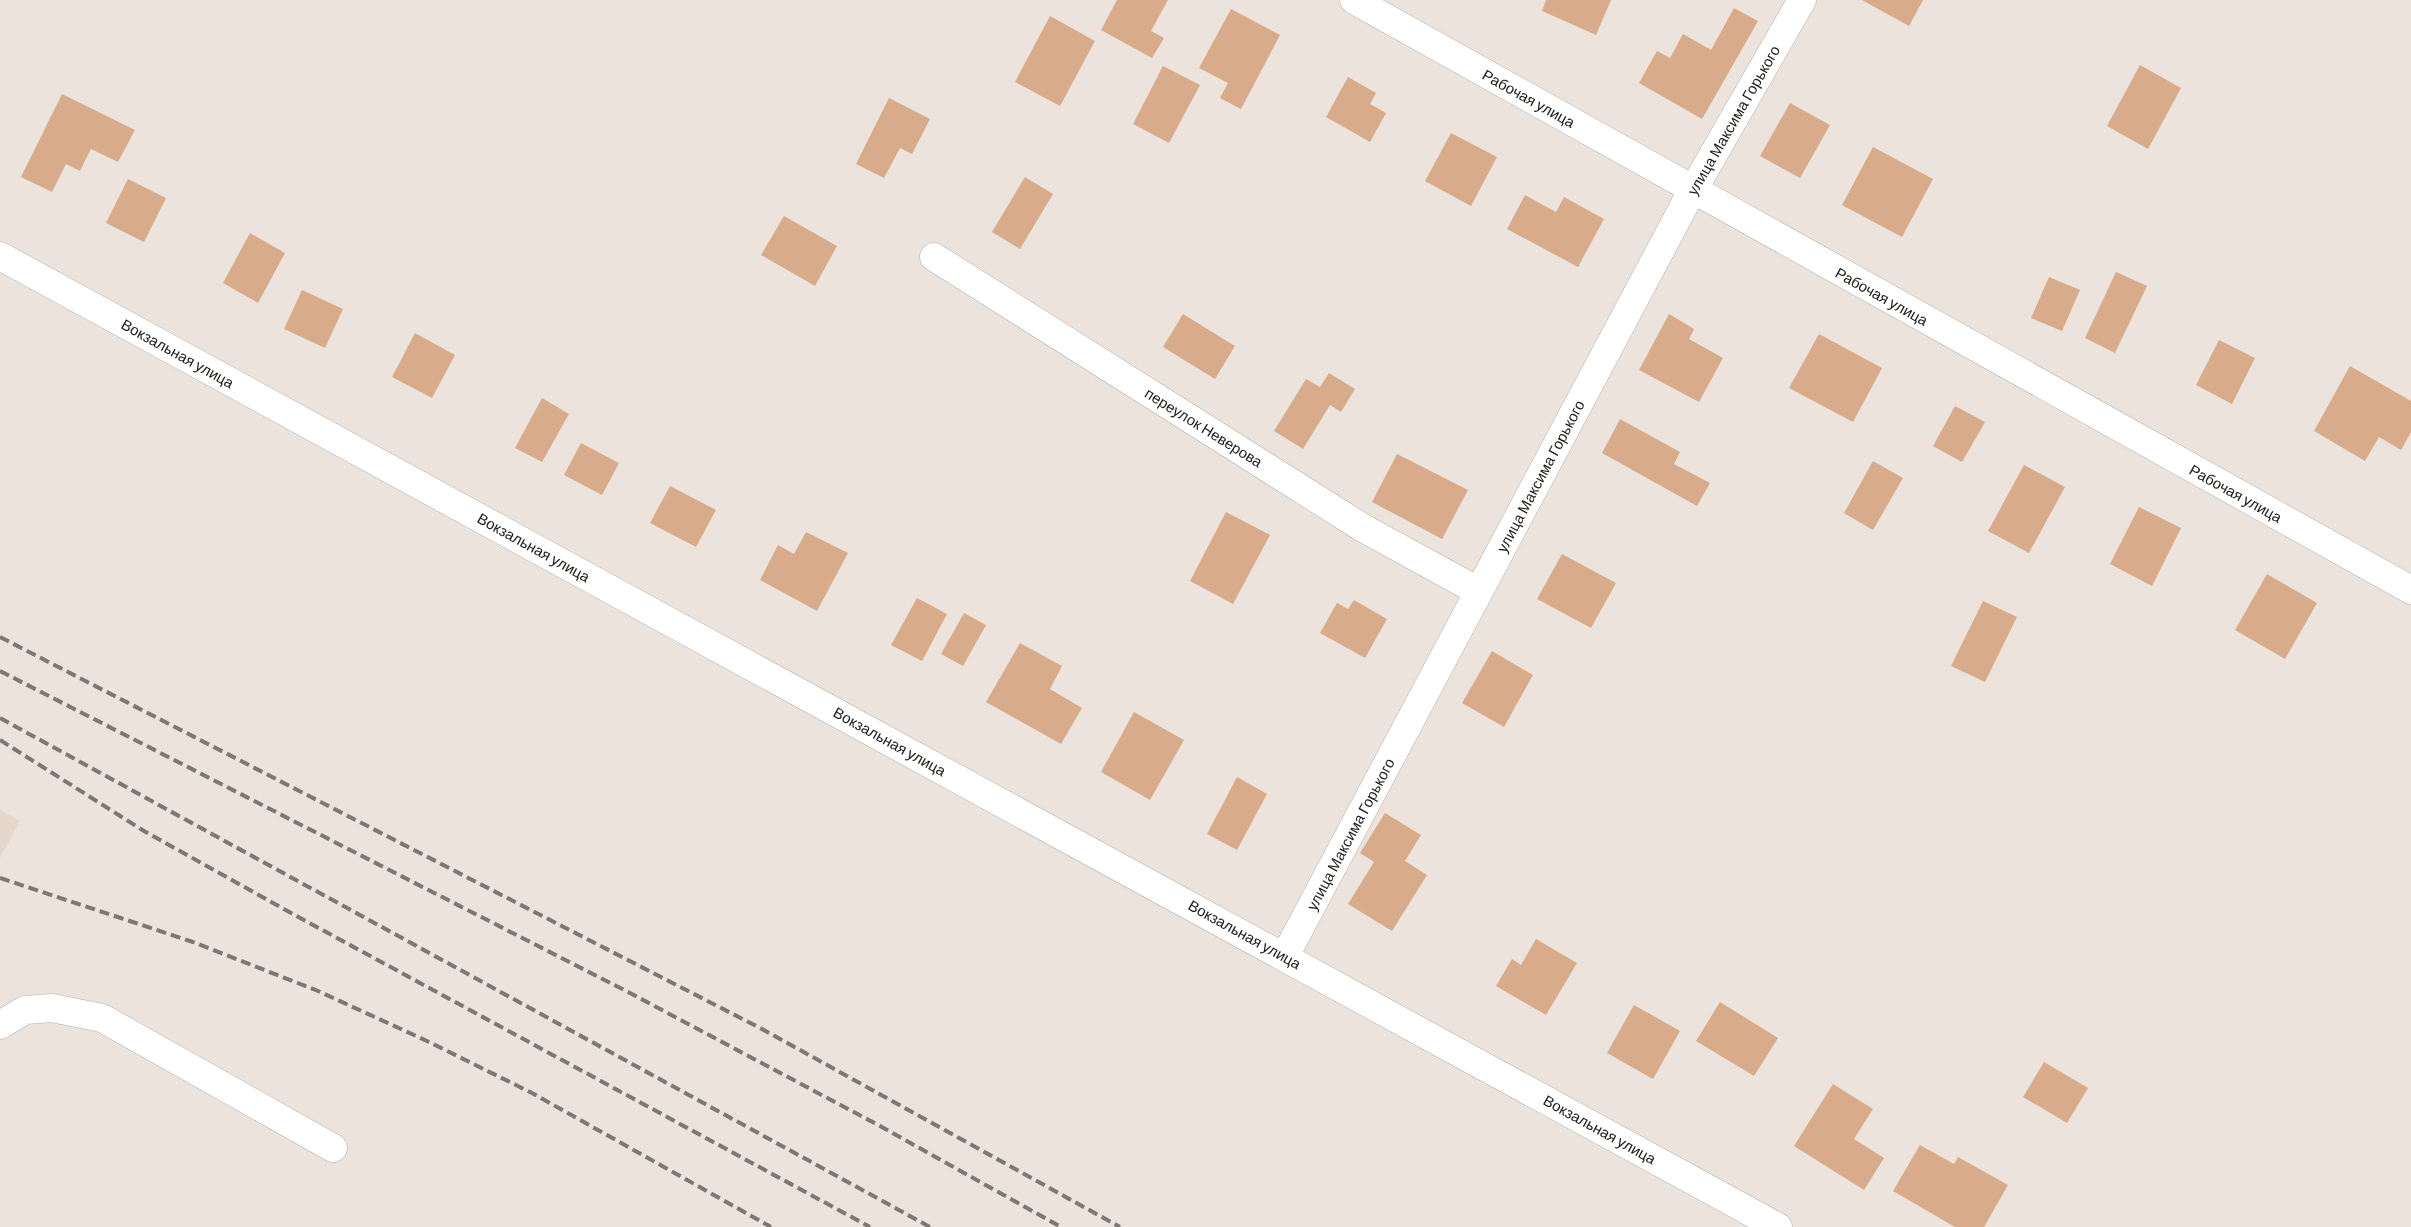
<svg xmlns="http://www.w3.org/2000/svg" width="2411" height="1227" viewBox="0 0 2411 1227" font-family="Barlow,sans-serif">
  <rect width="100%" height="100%" fill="#ebe3dc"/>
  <path fill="#e6d7cc" d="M0 810 20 821 0 858Z"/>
  <path fill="#d8ac8a" d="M1117 0H1168L1151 31 1164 38 1152 58 1101 30Z
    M1546 0H1611L1596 35 1542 11Z
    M1862 0H1923L1909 26Z
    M1734 8 1758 21 1702 119 1639 83 1657 51 1670 58 1683 34 1711 50Z
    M1231 9 1280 35 1241 109 1220 98 1228 83 1199 68Z
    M1050 16 1095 41 1060 106 1015 82Z
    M2140 65 2181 88 2148 149 2107 126Z
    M1163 66 1200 85 1169 143 1133 124Z
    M1348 77 1376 93 1370 104 1386 113 1370 142 1326 117Z
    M62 94 135 130 118 162 91 149 80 171 66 164 52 192 21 177Z
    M889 98 930 119 912 154 900 148 884 178 856 164Z
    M1790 103 1830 125 1800 178 1760 156Z
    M1451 133 1497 157 1471 206 1425 181Z
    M1873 147 1933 179 1902 237 1842 205Z
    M1025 177 1053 194 1020 249 992 232Z
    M128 179 166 198 144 242 106 223Z
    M1525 195 1556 212 1564 197 1604 219 1578 267 1507 229Z
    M784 216 837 246 815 286 761 255Z
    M250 233 285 253 258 303 223 283Z
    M2116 272 2147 286 2115 353 2085 338Z
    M2049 277 2080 290 2062 331 2031 318Z
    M302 290 343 309 325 348 284 329Z
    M1183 314 1235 346 1215 379 1163 347Z
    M1669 314 1694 329 1689 339 1723 358 1699 402 1639 370Z
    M415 333 455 355 432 398 392 377Z
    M1819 334 1882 368 1853 422 1789 388Z
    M2219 340 2255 358 2232 404 2196 385Z
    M2350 366 2411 401V432L2401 450 2379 437 2365 461 2314 431Z
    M1329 373 1355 389 1341 412 1330 405 1303 449 1274 431 1306 379 1320 387Z
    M542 398 569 414 542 462 515 448Z
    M1955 406 1985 422 1962 462 1933 446Z
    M1620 419 1680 452 1674 464 1710 483 1697 506 1602 453Z
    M581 443 619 463 602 495 564 475Z
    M1397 454 1468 490 1442 539 1372 502Z
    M1873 461 1903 478 1873 530 1844 513Z
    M2024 465 2065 487 2029 553 1988 531Z
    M670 486 716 510 696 547 650 523Z
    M2139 507 2181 528 2152 586 2110 564Z
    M1226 512 1270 535 1233 604 1190 581Z
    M806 532 848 553 817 611 760 580 778 545 794 554Z
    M1562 554 1616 583 1591 628 1537 599Z
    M2267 574 2317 603 2285 659 2235 630Z
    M917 598 947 614 922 661 891 645Z
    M1354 600 1387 619 1365 658 1320 633 1337 603 1348 609Z
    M1983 601 2017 617 1985 682 1951 666Z
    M964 613 986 625 963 666 941 654Z
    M1020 643 1062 666 1050 689 1082 708 1061 744 986 702Z
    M1492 651 1533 675 1504 727 1462 703Z
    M1134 712 1184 740 1150 800 1101 772Z
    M1237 777 1267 794 1237 850 1207 834Z
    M1385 813 1421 835 1405 861 1427 875 1392 931 1348 904 1374 862 1360 853Z
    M1536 939 1577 963 1546 1015 1496 986 1512 959 1521 965Z
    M1720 1002 1778 1038 1754 1076 1696 1041Z
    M1634 1005 1680 1031 1653 1079 1607 1053Z
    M2044 1062 2088 1088 2067 1123 2023 1097Z
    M1833 1084 1873 1109 1854 1139 1884 1158 1864 1190 1794 1146Z
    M1920 1145 1954 1164 1958 1157 2008 1185 1984 1227H1955L1893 1191Z"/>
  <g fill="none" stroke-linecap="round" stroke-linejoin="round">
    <g stroke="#b8b0aa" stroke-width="29">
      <path id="minor" d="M1354 0 2411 590
        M0 256 1778 1227
        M934 257 1363 528 1478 591
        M1285 956 1685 204 1802 0
        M0 1025 25 1010 52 1008 102 1018 333 1148"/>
    </g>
    <use href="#minor" stroke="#fff" stroke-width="28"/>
    <path stroke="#7e7874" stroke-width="4" stroke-dasharray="10 5" stroke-linecap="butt" d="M0 637 762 1029 1120 1227
      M0 671 630 993 880 1126 1061 1227
      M0 718 930 1227
      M0 740 144 831 291 913 870 1227
      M0 878 193 942 318 991 427 1041 532 1093 771 1227"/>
  </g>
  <g text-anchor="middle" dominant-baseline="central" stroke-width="4" stroke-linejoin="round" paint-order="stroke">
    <g font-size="15" fill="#1d1a17" stroke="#fff">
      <text transform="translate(1529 98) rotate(29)">Рабочая улица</text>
      <text transform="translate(1733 120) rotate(-60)">улица Максима Горького</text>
      <text transform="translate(1882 296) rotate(29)">Рабочая улица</text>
      <text transform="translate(178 353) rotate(29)">Вокзальная улица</text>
      <text transform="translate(1204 427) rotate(32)">переулок Неверова</text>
      <text transform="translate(1540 476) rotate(-62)">улица Максима Горького</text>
      <text transform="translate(2236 493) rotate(29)">Рабочая улица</text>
      <text transform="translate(534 547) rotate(29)">Вокзальная улица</text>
      <text transform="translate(890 741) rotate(29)">Вокзальная улица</text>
      <text transform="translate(1350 834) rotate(-62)">улица Максима Горького</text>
      <text transform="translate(1245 934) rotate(29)">Вокзальная улица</text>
      <text transform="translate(1600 1129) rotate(29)">Вокзальная улица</text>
    </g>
  </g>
</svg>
